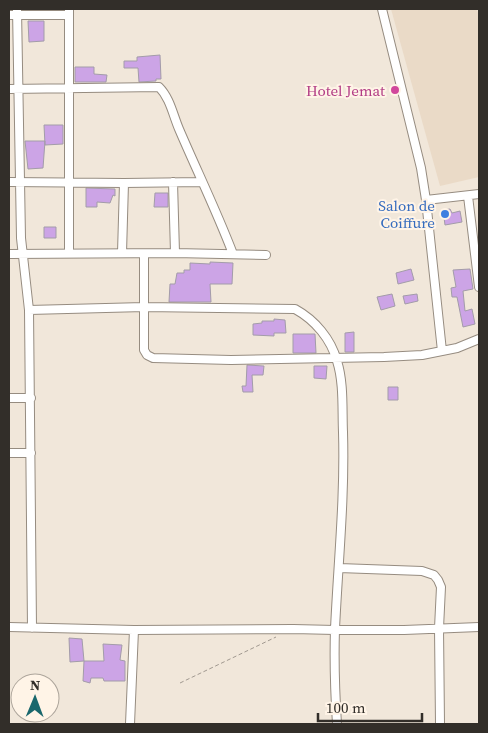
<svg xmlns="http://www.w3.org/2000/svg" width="488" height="733" viewBox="0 0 488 733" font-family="'Source Serif 4',serif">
  <rect width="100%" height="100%" fill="#f1e7da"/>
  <path fill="#eadac7" d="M391 9H477L479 17V177L440 186Z"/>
  <path fill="#cca4e6" stroke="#a39ca9" d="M28 21H44V41L29 42Z
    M160 55 161 79H156V81L139 82 138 68H124V61H137V57Z
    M75 67H94V74L107 75 106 82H75Z
    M44 125H63V144L45 145Z
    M25 141H45L43 168 28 169Z
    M86 188 115 189V196L113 195 110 203 97 202V207H86Z
    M155 193H168V207H154Z
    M450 209 452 213 460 211 462 222 445 225 443 210Z
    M44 227H56V238H44Z
    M210 262 233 263 232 284H210L211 302H169L170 284H175L177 273H184V270H190V263L210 264Z
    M411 269 414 280 398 284 396 273Z
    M470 269 473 289 463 291 465 311 472 309 475 324 463 327 457 297H452L451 288 456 287 453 270Z
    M392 294 395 306 381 310 377 297Z
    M417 294 418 301 405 304 403 296Z
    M274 319 285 320 286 333H274V336L253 335V324L262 323V321H274Z
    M354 332V352H345V333Z
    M293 334H315L316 353H293Z
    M247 365 264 366 263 375H252L253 392H243L242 386H246Z
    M314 366H327L326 379 314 378Z
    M388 387H398V400H388Z
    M69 638 82 639 84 661 70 662Z
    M103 644 122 645 120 660 125 661V681H104L103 678H91L90 683 83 681 84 661H104Z"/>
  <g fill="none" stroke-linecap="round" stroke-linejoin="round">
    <g stroke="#968c80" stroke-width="10">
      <path id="minor" d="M17 9 21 238 29 310 32 628
        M69 9V253
        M382 9 421 168 426 200 442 351
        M9 15H68
        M9 89 159 87C170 98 173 115 179 129 197 171 217 212 233 254
        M9 182 124 183 202 182
        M173 182 175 253
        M468 196 479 287
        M426 200 479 194
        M122 253 124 183
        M9 254 175 253 266 255
        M144 254V350L147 355 153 358 231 360 384 357 422 355 457 348 479 339
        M29 310 144 307 295 309C315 320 331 339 337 361 344 383 342 409 343 432 345 498 338 564 335 629 334 661 335 693 337 724
        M9 398H31
        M9 453H31
        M339 568 422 571 434 575 438 580 441 587 439 628 440 724
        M9 627 134 630 293 629 335 630H404L479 627
        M130 724 134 630"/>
    </g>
    <path stroke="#a19990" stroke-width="1" stroke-dasharray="4 2.5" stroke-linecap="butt" d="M180 683 276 637"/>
    <use href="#minor" stroke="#fff" stroke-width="8"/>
  </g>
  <circle fill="#d1479c" stroke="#fff4e7" stroke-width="2" cx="395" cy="90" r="5"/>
  <circle fill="#3f7fe0" stroke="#fff4e7" stroke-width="2" cx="445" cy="214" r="5"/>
  <g text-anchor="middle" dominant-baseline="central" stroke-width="4" stroke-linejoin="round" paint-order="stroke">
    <g font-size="15" fill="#b23c85" stroke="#fff4e7" text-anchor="end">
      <text x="385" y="90">Hotel Jemat</text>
    </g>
    <g font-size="15" fill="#366cbe" stroke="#fff4e7" text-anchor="end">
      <text x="435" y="205">Salon de<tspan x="435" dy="17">Coiffure</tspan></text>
    </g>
  </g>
  <rect width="488" height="733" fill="none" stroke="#322e29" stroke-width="20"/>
  <g transform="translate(35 698) rotate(1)"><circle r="24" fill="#fff4e7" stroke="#ada59b"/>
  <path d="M0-4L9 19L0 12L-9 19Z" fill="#1a676c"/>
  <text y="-8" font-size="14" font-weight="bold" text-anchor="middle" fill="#322e29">N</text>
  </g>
  <path d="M318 713v8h104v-8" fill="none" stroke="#322e29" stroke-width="2.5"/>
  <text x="326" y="713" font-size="15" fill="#322e29" stroke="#fff4e7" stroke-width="4" paint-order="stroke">100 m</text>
</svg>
